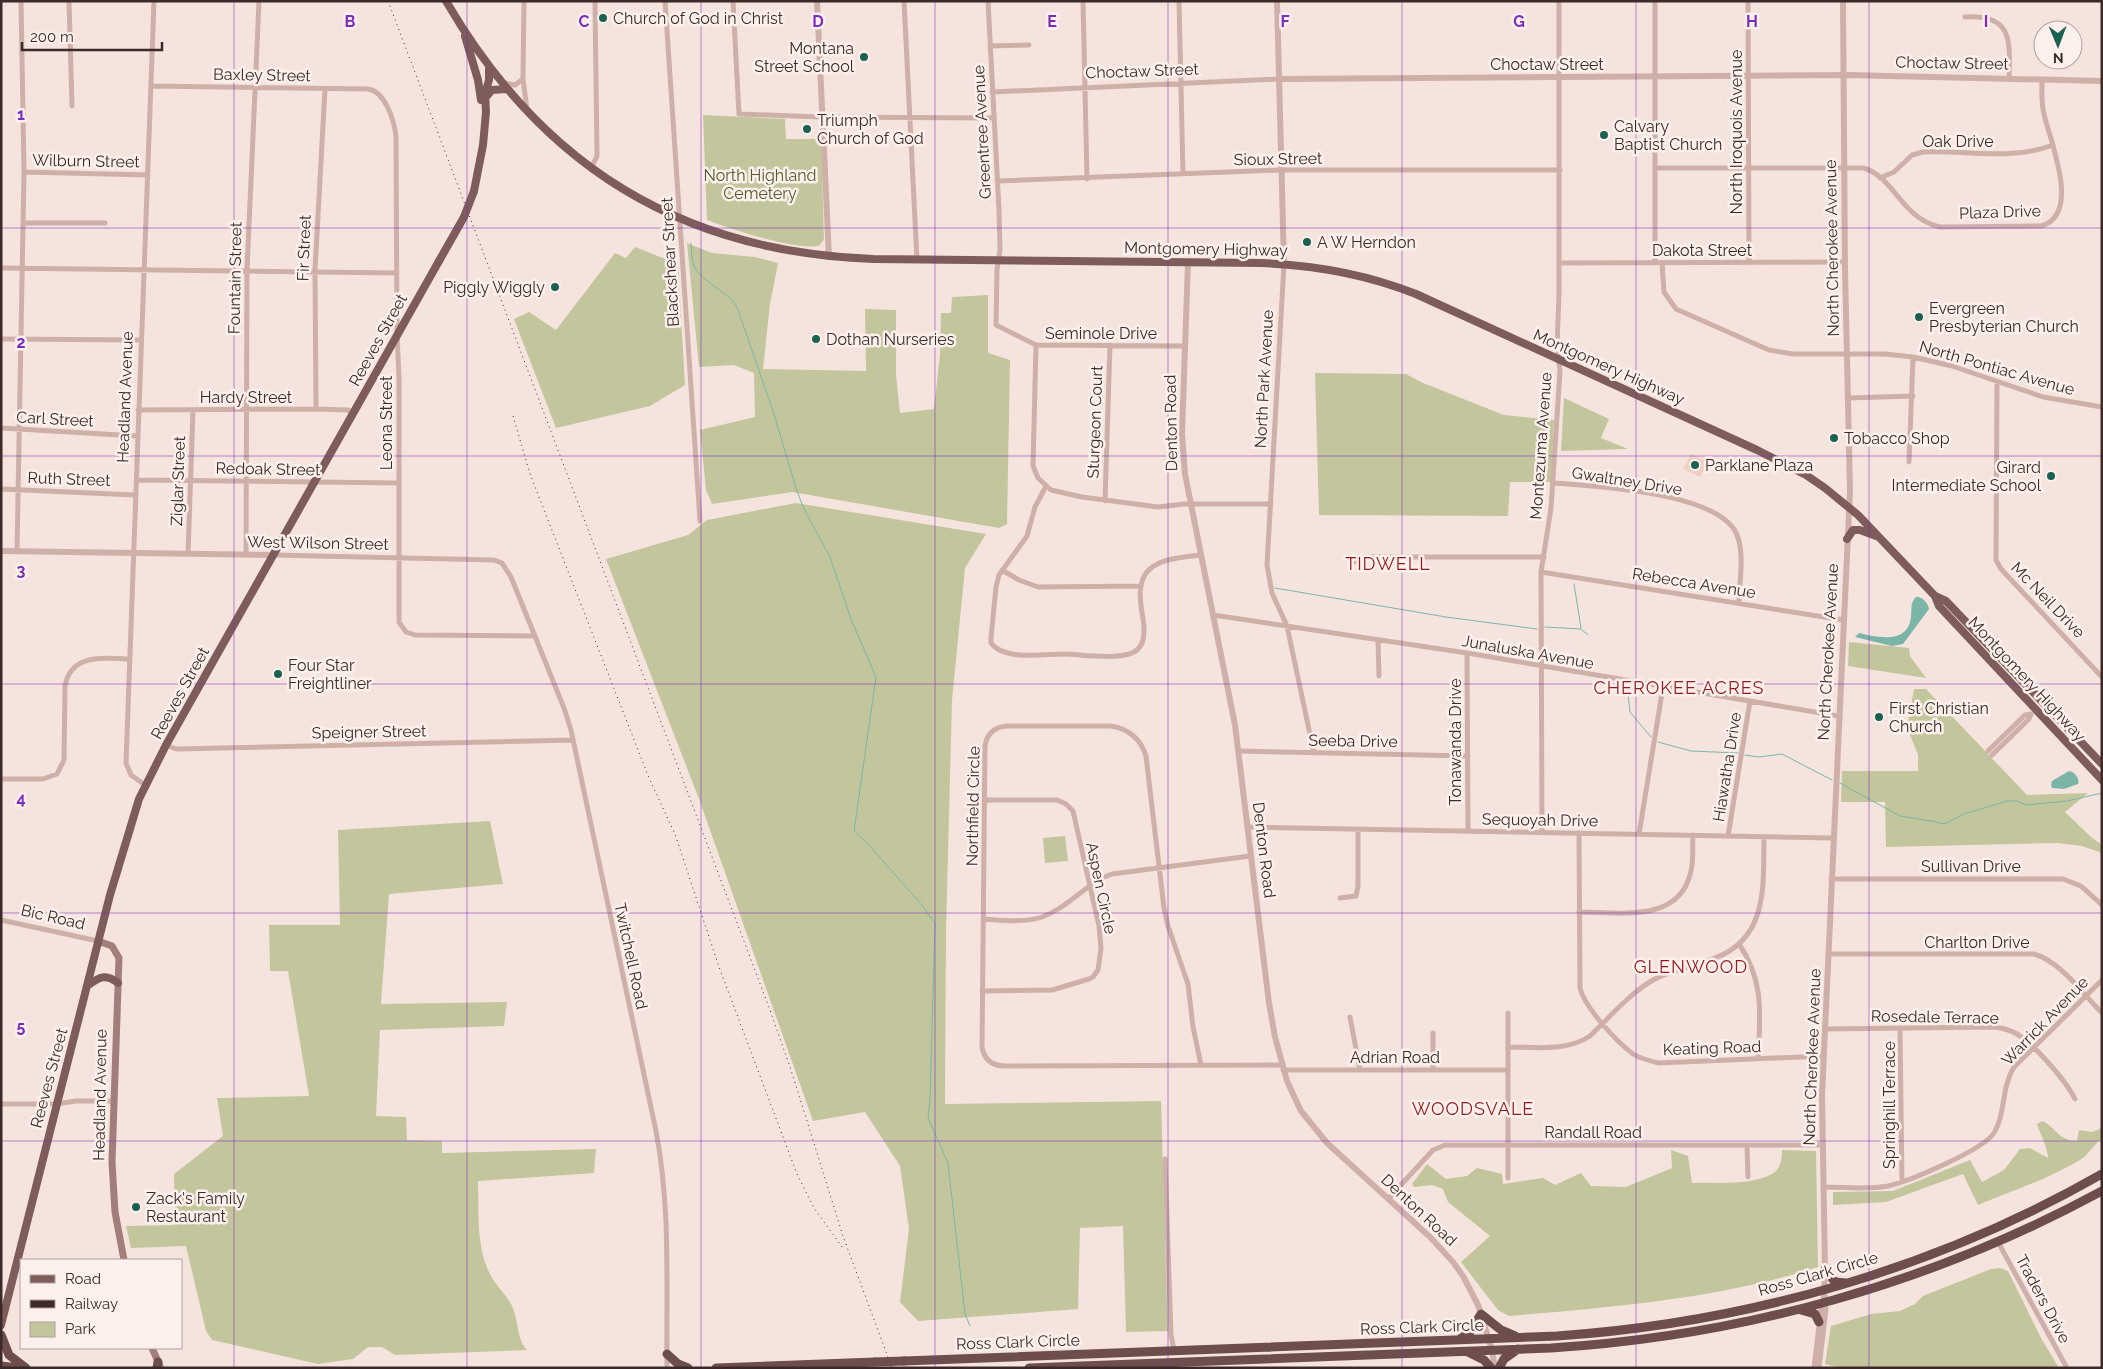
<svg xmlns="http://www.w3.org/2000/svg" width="2103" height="1369" viewBox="0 0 2103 1369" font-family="Raleway,sans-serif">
  <rect width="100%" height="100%" fill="#f5e4de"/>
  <path fill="#c3c69d" d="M703 115 785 119 786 139H821L824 239 820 245C803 253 727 228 707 220Z
    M687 243 712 253 755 257 778 263 770 304 763 369 866 371 865 309 896 310V375L900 413 934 409 940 354 941 313H951L952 297 988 295V353L1010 360 1007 524 999 528 792 492 712 504 706 490 700 430 755 417 754 373 734 365 699 367Z
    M635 247 678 264 685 385 650 406 556 428 514 319 529 312 556 330 615 253 626 258Z
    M1315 373 1406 374 1423 383 1504 415 1554 420 1551 482H1510L1508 516 1319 515Z
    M1564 398 1609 419 1601 438 1628 449 1561 451Z
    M796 503 986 534 965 568 952 700 946 931 945 1104 1161 1101 1168 1331 1126 1332 1123 1226 1080 1228 1078 1309 918 1321 900 1302 909 1229 900 1166 865 1112 813 1121 699 799 606 559 688 535 707 520Z
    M1849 642 1909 648 1910 656 1926 678 1848 666Z
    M1914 689H1926L2027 795 2088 793 2065 812 2091 837 2102 845V853L2082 846 2057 843 1886 847 1885 802H1841L1842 771H1918V755L1907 727Z
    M490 821 503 884 389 894 381 1004 507 1002 504 1026 380 1030 376 1116 406 1117 407 1140 442 1141V1153L596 1149 594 1173 478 1181C479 1210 476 1245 489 1272 494 1284 505 1293 511 1304 519 1318 516 1339 527 1350L395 1355 382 1347H368L353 1359 318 1364 212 1340 206 1331 186 1246 131 1248 126 1226 175 1225 174 1174 223 1136 217 1098 309 1096 288 971H270L269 925H340L338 830Z
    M1065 836 1068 861 1045 863 1043 838Z
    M2042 1121C2057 1128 2057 1140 2077 1141L2079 1130 2092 1132 2102 1128V1139C2093 1144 2089 1155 2080 1160 2048 1179 2012 1191 1978 1205L1963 1174 1886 1202 1833 1205V1192L1893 1191 1970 1160 1982 1182 2004 1170 2020 1149 2030 1148 2048 1158C2048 1148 2040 1134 2037 1124Z
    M1671 1150 1688 1156 1692 1183C1718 1182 1749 1186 1772 1174 1781 1169 1782 1158 1782 1150L1816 1151 1818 1267C1718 1299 1613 1307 1509 1316L1498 1310 1461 1262 1490 1236 1448 1202 1443 1189 1432 1185 1414 1187 1412 1184 1427 1164 1446 1179 1467 1176 1477 1168 1502 1174 1503 1184 1543 1178 1555 1185 1581 1173 1591 1186 1626 1187 1672 1168Z
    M2000 1268 2008 1271 2041 1338 2059 1368H1841L1825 1364 1831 1326 1871 1314 1900 1311 1915 1304 1923 1296 1991 1269Z"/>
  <path fill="#eed0c4" d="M1691 454 1708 462 1700 477 1683 469Z"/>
  <path fill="#7bb5a7" d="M1916 597C1922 596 1928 603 1929 609L1903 644 1892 646 1855 637 1859 633C1879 638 1909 644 1911 616 1912 608 1910 603 1916 597Z
    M2069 771C2075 772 2080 779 2078 784L2064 789 2052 788 2051 785 2052 781Z"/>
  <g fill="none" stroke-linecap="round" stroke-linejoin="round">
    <path stroke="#7bb5a7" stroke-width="1" d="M691 243C692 250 691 260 694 266 702 283 727 290 737 307L774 414 796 488 803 507 830 557 851 619 876 677 854 831 868 844 920 903 935 923 930 1100 928 1118 948 1163 965 1314 970 1326
      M1574 584 1581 628
      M1275 588 1446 617 1537 629
      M1545 627 1581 629 1588 635
      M1623 685 1628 694 1630 712 1651 737
      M1658 742 1691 751 1738 753
      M1745 755 1759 757 1782 754 1832 780
      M1840 783 1900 816 1937 822 1941 824 1947 823 1964 814 2007 801H2017L2026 805 2067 801 2102 793"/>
    <path stroke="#ceb0a9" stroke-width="5" d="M69 1 72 106
      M524 1 523 79 527 110
      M665 1 700 521
      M733 1 739 114 819 117 994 118
      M904 1 917 260
      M988 1 999 210 1000 250 997 270 996 325 1036 345 1185 346
      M1083 1 1087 179
      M1179 1 1183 174
      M1748 1 1749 263
      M1965 17C2013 14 2010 41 2009 78
      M990 46 1029 45
      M504 83 515 85 523 79
      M151 86 368 89C385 91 394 120 396 136L397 335 399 377V622L406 632 415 635 535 636
      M992 92 1279 79
      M591 168 597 156 595 1
      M1655 168H1864C1895 178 1901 218 1940 227L2041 226C2082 215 2050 141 2044 114 2041 103 2042 91 2042 80
      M24 172 148 175
      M1880 178 1894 172 1912 155 1923 152C1966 150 2011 161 2053 145
      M997 181 1281 170H1560
      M24 223H105
      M1559 263 1845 262
      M1655 263V1
      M1662 263 1664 292 1676 309 1769 350 1793 354H1885L1913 357 1952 366 2043 397 2102 407
      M1284 264 1267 565 1272 593 1287 626 1314 753
      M1 268 397 273
      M1 339 141 340
      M1036 345 1033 466 1038 478 1051 490 1082 497 1158 507 1184 504H1271
      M1997 382 1996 560 2001 569 2102 677
      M1847 398 1913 396
      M316 409 315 270 325 89
      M138 410 316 409 348 410 353 413
      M1 428 137 436
      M1909 462 1913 357
      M136 480 399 483
      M1553 483C1594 486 1720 492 1737 535 1745 555 1739 582 1739 603
      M1046 486 1035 507 1027 536 999 575 996 587 991 638V643C1004 661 1045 654 1064 654 1081 654 1126 662 1138 649 1144 643 1144 635 1144 627 1143 614 1138 598 1141 586 1145 558 1179 558 1200 555
      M1 489 135 495
      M1105 501 1110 345
      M17 551 24 172 21 1
      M188 554 193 410
      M246 555 247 270 259 1
      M273 555 494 560 502 563 511 577 564 708 571 730 656 1131C671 1209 666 1289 667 1368
      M1355 562 1365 557H1544
      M1002 570 1019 580 1038 587 1141 586
      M1541 572 1843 620
      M1213 615 1467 653 1838 716
      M1378 640 1379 676
      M1467 653 1468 831
      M166 745 176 749 573 740
      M1238 751 1468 756
      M1988 751 2025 715 2031 714 2029 719 1992 755
      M1 779H43L57 774 64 760 65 686C71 653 104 658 130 659
      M145 785 131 775 126 763 154 1
      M1247 827 1833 838
      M1542 833 1541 572 1551 508 1560 371 1557 346 1559 294V1
      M1579 833 1580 988C1585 1008 1617 1042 1633 1054 1641 1059 1650 1061 1659 1063L1824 1056
      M1639 834 1663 687
      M1728 836 1750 701
      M1831 879H2063L2081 886 2102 905
      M1340 898 1356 896 1358 886V829
      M1579 912C1619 912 1680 924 1691 871 1694 859 1692 847 1693 835
      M983 919C1002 920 1024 923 1042 917 1068 908 1086 883 1112 874L1250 856
      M1 920 98 941
      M1739 944C1765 982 1760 1015 1758 1059
      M1828 954H2034C2060 961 2083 994 2102 1013
      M982 991 1052 990 1089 979 1093 977 1098 970 1101 948 1099 926 1073 811 1066 804 1057 800H985
      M1508 1013V1178
      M1350 1017 1360 1070
      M1900 1028 1902 1182
      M1825 1029 1994 1027C2003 1028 2010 1030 2017 1034 2034 1044 2066 1081 2075 1099
      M1508 1047C1535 1047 1566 1052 1590 1036 1610 1017 1629 994 1653 980 1672 970 1695 966 1715 958 1769 938 1763 884 1764 837
      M1201 1065 1193 1027 1188 984 1168 926 1164 908 1146 756C1141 740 1129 729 1111 726H1007C994 727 987 734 985 746L982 1047C984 1059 991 1065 1003 1066L1282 1065
      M1283 1070H1508
      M1433 1070V1033
      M1 1104H56L76 1101H113
      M1747 1145 1748 1177
      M1165 1159 1171 1335 1174 1350
      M1823 1187C1844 1187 1868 1190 1888 1186 1910 1181 1983 1150 1994 1133 2006 1113 2001 1088 2014 1067L2102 980
      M1388 1199 1433 1150 1445 1145H1823
      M1998 1242 2067 1368
      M1814 1368 1821 1309 1824 1303
      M1819 1368 1826 1309 1824 1303"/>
    <path stroke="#ceb0a9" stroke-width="6" d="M817 1 829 257
      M1277 1 1284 264
      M1279 79 1849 75 2102 81
      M1188 262 1182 434 1185 474 1235 725 1269 1003 1275 1037 1287 1081 1301 1111 1327 1143 1430 1237 1453 1262 1463 1276 1478 1305 1492 1350 1495 1368
      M1 551 273 555
      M1824 1303 1825 1269 1822 1095 1850 491 1845 268 1843 1"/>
    <path stroke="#a27e7a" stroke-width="7" d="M98 941 112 946 119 958 112 1162 115 1212 124 1260
      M152 1348 160 1366"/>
    <path stroke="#7e5c59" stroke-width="8" d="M446 1C542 166 681 252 873 259L1261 263C1315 265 1366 274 1416 294L1757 450 1806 475 1825 488 1858 515 1935 596 1946 601 2102 764
      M465 36 478 80 481 100
      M486 97 492 90 506 89
      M474 191 483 145 486 112 485 94 489 80V69
      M1847 539 1853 530H1860L1876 536
      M1935 596 1939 606 2102 780
      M87 986C99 977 106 973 118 983
      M1 1325 110 895 139 799 166 745 439 261"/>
    <path stroke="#6e4e4c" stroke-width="9" d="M1825 1269 1835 1282 1846 1283
      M1801 1310 1815 1314 1819 1322
      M1 1335 9 1355 26 1368
      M1460 1339 1470 1332 1481 1314 1501 1330 1515 1336
      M1468 1352 1484 1360 1491 1368
      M667 1354 678 1364 688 1368
      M904 1361 1557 1336C1747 1323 1936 1269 2102 1174
      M1 1366 18 1368
      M157 1368 158 1362
      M716 1368 875 1362
      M1029 1368 1551 1348C1744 1336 1932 1283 2102 1191
      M1499 1368 1504 1359 1518 1349"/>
    <path stroke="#3b2a29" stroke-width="1" stroke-dasharray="1 4" stroke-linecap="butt" d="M388 1 770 1010 791 1070 843 1236 892 1368
      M513 416 530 474 649 778 675 834 719 967 797 1174 814 1208 842 1247"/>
    <path stroke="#7e5c59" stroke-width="8" d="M439 261 464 217 474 191"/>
    <path stroke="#6e4e4c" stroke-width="9" d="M875 1362 904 1361"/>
  </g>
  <path fill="none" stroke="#7b2cbf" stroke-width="1" stroke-opacity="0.55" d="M234 1V1368M467 1V1368M701 1V1368M935 1V1368M1168 1V1368M1402 1V1368M1636 1V1368M1869 1V1368M1 228H2102M1 456H2102M1 684H2102M1 913H2102M1 1141H2102"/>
  <g fill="#1b6152" stroke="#fcf0ec" stroke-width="2">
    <circle cx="603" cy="18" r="5"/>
    <circle cx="864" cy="57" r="5"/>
    <circle cx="807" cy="129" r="5"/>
    <circle cx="1604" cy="135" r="5"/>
    <circle cx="1307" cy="242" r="5"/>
    <circle cx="555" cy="287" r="5"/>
    <circle cx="1919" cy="317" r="5"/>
    <circle cx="816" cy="339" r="5"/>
    <circle cx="1834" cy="438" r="5"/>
    <circle cx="1695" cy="465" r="5"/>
    <circle cx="2051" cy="476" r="5"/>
    <circle cx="278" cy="674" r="5"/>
    <circle cx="1879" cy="717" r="5"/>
    <circle cx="136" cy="1207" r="5"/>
  </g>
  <g text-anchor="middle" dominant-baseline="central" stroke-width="5" stroke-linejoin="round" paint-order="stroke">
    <g font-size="16" fill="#3b2a29" stroke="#fcf0ec" text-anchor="start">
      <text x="613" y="18">Church of God in Christ</text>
      <text x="854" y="48" text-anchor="end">Montana<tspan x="854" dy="18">Street School</tspan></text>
      <text x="817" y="120">Triumph<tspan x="817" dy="18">Church of God</tspan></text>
      <text x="1614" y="126">Calvary<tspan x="1614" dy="18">Baptist Church</tspan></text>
      <text x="1317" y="242">A W Herndon</text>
      <text x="545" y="287" text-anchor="end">Piggly Wiggly</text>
      <text x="1929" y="308">Evergreen<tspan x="1929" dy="18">Presbyterian Church</tspan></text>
      <text x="826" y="339">Dothan Nurseries</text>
      <text x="1844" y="438">Tobacco Shop</text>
      <text x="1705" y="465">Parklane Plaza</text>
      <text x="2041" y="467" text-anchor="end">Girard<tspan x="2041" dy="18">Intermediate School</tspan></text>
      <text x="288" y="665">Four Star<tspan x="288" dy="18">Freightliner</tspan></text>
      <text x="1889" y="708">First Christian<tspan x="1889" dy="18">Church</tspan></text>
      <text x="146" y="1198">Zack's Family<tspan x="146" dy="18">Restaurant</tspan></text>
    </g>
    <g font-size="16" fill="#3b2a29" stroke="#fcf0ec">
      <text transform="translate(1952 63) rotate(1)">Choctaw Street</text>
      <text x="1547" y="64">Choctaw Street</text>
      <text transform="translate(1142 71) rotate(-2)">Choctaw Street</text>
      <text transform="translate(262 75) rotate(1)">Baxley Street</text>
      <text transform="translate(982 132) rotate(-93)">Greentree Avenue</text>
      <text transform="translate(1736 132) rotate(-90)">North Iroquois Avenue</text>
      <text x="1958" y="141">Oak Drive</text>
      <text transform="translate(1278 159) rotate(-1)">Sioux Street</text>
      <text transform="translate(86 161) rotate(1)">Wilburn Street</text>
      <text transform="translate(2000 212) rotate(-2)">Plaza Drive</text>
      <text transform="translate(304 248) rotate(-88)">Fir Street</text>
      <text transform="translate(1832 248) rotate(-91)">North Cherokee Avenue</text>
      <text transform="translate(1206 249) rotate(1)">Montgomery Highway</text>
      <text x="1702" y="250">Dakota Street</text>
      <text transform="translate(670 262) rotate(-93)">Blackshear Street</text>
      <text transform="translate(235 278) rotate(-89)">Fountain Street</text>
      <text x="1101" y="333">Seminole Drive</text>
      <text transform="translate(378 340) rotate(-61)">Reeves Street</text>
      <text transform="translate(1609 367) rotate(24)">Montgomery Highway</text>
      <text transform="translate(1997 368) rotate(16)">North Pontiac Avenue</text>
      <text transform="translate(1264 379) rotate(-87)">North Park Avenue</text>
      <text transform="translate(125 397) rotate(-88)">Headland Avenue</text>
      <text x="246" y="397">Hardy Street</text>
      <text transform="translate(55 419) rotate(3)">Carl Street</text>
      <text transform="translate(1095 422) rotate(-88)">Sturgeon Court</text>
      <text transform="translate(386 423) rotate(-90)">Leona Street</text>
      <text transform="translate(1171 423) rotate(-91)">Denton Road</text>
      <text transform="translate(1541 446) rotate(-86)">Montezuma Avenue</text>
      <text transform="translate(268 469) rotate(1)">Redoak Street</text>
      <text transform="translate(69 479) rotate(2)">Ruth Street</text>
      <text transform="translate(178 481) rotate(-88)">Ziglar Street</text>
      <text transform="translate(1627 481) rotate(9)">Gwaltney Drive</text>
      <text transform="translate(318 543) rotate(1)">West Wilson Street</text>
      <text transform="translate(1694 583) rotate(9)">Rebecca Avenue</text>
      <text transform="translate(2048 600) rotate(46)">Mc Neil Drive</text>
      <text transform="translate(1528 652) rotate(10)">Junaluska Avenue</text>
      <text transform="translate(1828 652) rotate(-87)">North Cherokee Avenue</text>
      <text transform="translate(2027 679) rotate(47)">Montgomery Highway</text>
      <text transform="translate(180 693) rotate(-61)">Reeves Street</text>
      <text transform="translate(369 732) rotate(-1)">Speigner Street</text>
      <text transform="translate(1353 741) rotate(1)">Seeba Drive</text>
      <text transform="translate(1455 742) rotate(-90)">Tonawanda Drive</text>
      <text transform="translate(1727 767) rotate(-81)">Hiawatha Drive</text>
      <text transform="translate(973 806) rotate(-89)">Northfield Circle</text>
      <text transform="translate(1540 820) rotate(1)">Sequoyah Drive</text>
      <text transform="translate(1264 850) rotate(83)">Denton Road</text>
      <text x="1971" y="866">Sullivan Drive</text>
      <text transform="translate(1101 888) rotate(78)">Aspen Circle</text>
      <text transform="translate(53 917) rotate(13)">Bic Road</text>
      <text x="1977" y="942">Charlton Drive</text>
      <text transform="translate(631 956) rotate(78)">Twitchell Road</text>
      <text transform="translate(1935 1017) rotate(1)">Rosedale Terrace</text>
      <text transform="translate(2045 1021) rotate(-46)">Warrick Avenue</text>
      <text transform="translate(1712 1048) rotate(-2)">Keating Road</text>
      <text x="1395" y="1057">Adrian Road</text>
      <text transform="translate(1812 1057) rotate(-88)">North Cherokee Avenue</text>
      <text transform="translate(49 1078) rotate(-75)">Reeves Street</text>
      <text transform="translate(100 1095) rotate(-89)">Headland Avenue</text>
      <text transform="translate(1889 1105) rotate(-90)">Springhill Terrace</text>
      <text x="1593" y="1132">Randall Road</text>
      <text transform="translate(1419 1210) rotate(43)">Denton Road</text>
      <text transform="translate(1818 1274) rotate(-16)">Ross Clark Circle</text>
      <text transform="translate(2043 1299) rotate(62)">Traders Drive</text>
      <text transform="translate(1422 1327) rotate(-2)">Ross Clark Circle</text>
      <text transform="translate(1018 1342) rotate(-2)">Ross Clark Circle</text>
    </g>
    <g font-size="16" fill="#575b2b" stroke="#fcf0ec">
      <text x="760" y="175">North Highland<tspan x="760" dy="18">Cemetery</tspan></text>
    </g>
    <g font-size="18" letter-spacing="1" fill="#911b1f" stroke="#fcf0ec">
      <text x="1388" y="563">TIDWELL</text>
      <text x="1679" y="687">CHEROKEE ACRES</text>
      <text x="1691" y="966">GLENWOOD</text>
      <text x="1473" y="1108">WOODSVALE</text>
    </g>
  </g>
  <g font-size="16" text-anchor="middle" font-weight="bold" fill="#7b2cbf" stroke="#fcf0ec" stroke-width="5" stroke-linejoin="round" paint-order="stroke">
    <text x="350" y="27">B</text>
    <text x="584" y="27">C</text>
    <text x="818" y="27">D</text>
    <text x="1052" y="27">E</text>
    <text x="1285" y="27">F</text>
    <text x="1519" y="27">G</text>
    <text x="1752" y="27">H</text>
    <text x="1986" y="27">I</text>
    <text x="21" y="120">1</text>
    <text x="21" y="348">2</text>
    <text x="21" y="576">3</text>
    <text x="21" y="804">4</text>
    <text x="21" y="1032">5</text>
  </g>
  <rect width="2103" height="1369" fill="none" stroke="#3b2a29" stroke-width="5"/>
  <rect x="20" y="1259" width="162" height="90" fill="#fcf0ec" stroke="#afa19e"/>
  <rect x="30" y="1275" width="25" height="8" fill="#7e5c59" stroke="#afa19e"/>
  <text x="65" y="1284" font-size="15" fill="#3b2a29">Road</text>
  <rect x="30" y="1300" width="25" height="8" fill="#3b2a29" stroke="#afa19e"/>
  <text x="65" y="1309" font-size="15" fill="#3b2a29">Railway</text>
  <rect x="30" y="1322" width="25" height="15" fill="#c3c69d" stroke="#afa19e"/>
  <text x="65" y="1334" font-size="15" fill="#3b2a29">Park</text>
  <g transform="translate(2058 45) rotate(179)"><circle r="24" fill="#fcf0ec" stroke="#afa19e"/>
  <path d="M0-4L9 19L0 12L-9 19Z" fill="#1b6152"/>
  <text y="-8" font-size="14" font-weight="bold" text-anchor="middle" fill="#3b2a29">N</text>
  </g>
  <path d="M22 42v8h140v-8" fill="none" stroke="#3b2a29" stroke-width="2.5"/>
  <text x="30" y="42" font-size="15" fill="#3b2a29" stroke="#fcf0ec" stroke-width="4" paint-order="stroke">200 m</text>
</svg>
